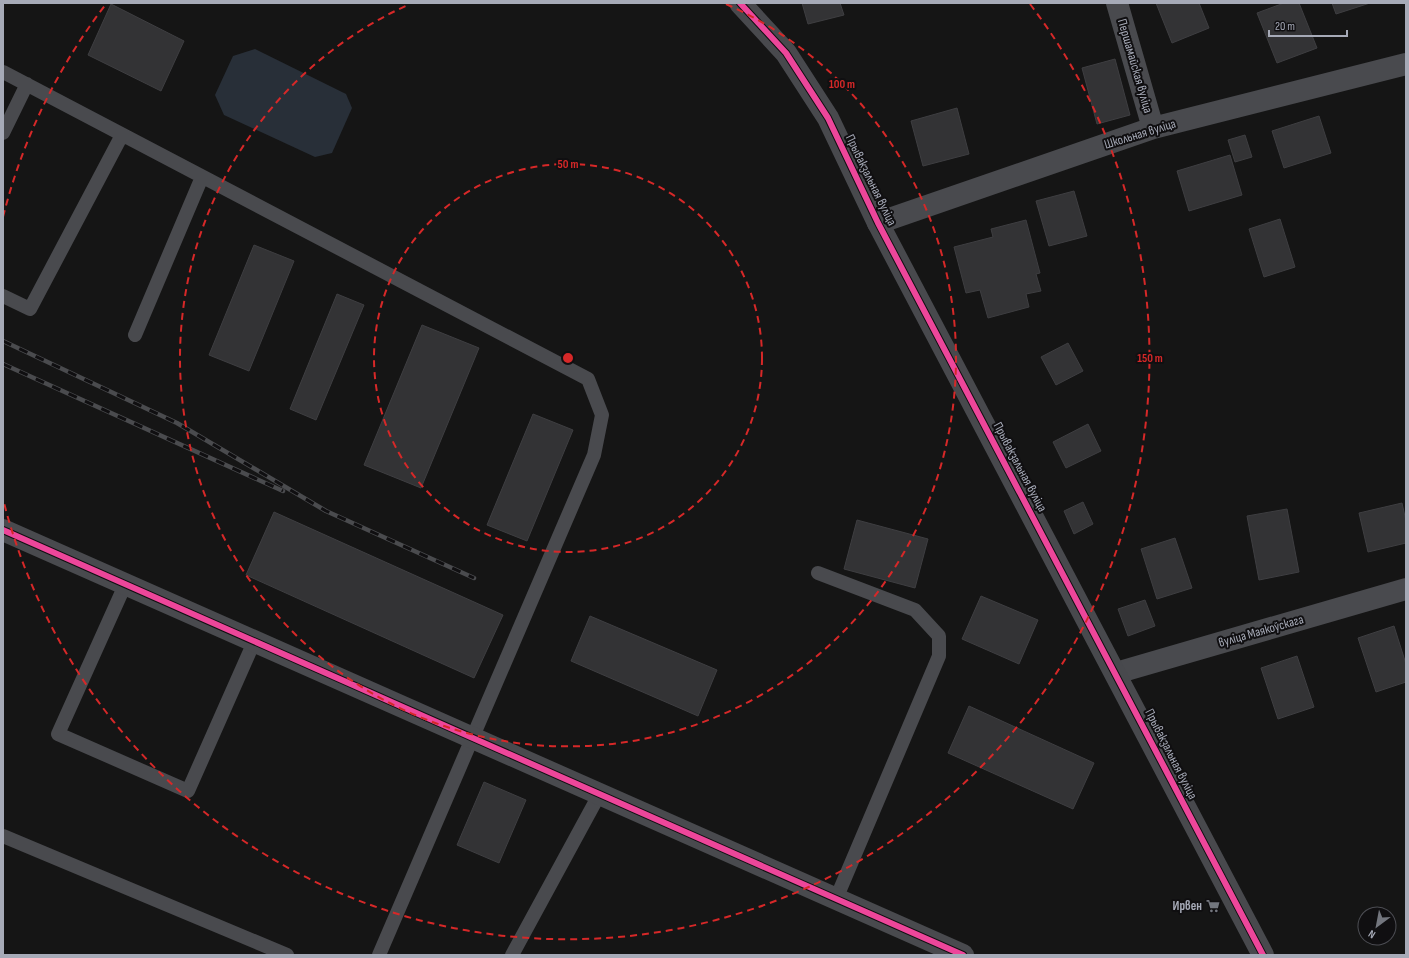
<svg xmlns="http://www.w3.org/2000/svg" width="1409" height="958" viewBox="0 0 1409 958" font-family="'Sofia Sans Condensed',sans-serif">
  <rect width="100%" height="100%" fill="#151515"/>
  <path fill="#282f38" d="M255 49 346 94 352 108 332 153 315 157 224 115 215 95 233 56Z"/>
  <path fill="#333335" stroke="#3e3e41" d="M802 3H840L844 15 808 24Z
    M1156 3H1199L1209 28 1172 43Z
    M1284 3H1299L1317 48 1277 63 1257 13Z
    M1332 3H1370L1336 14Z
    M111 4 184 41 161 91 88 55Z
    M1115 59 1130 115 1097 124 1082 68Z
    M957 108 969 154 923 166 911 121Z
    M1319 116 1331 153 1284 168 1272 131Z
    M1245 135 1252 157 1235 162 1228 140Z
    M1230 155 1242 195 1189 211 1177 171Z
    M1074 191 1087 236 1049 246 1036 201Z
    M1280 219 1295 267 1264 277 1249 229Z
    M1026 220 1040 273 1036 274 1041 291 1026 294 1029 307 988 318 980 290 966 293 954 247 993 237 991 229Z
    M254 245 294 261 249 371 209 355Z
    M337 294 364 305 316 420 290 409Z
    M422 325 479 348 421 488 364 465Z
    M1068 343 1083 371 1056 385 1041 357Z
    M533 414 573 430 527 541 487 525Z
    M1088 424 1101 451 1066 468 1053 442Z
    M1083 502 1093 524 1074 534 1064 511Z
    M1402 503 1406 521V543L1368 552 1359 513Z
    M1287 509 1299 572 1259 580 1247 516Z
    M274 512 503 615 474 678 246 575Z
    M857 520 928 539 915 588 844 569Z
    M1175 538 1192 588 1157 599 1141 549Z
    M981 596 1038 620 1019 664 962 639Z
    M1145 600 1155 626 1128 636 1118 609Z
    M590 616 717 670 698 716 571 661Z
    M1394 626 1406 664V682L1376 692 1358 638Z
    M1297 656 1314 707 1278 719 1261 668Z
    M969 706 1094 763 1073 809 948 753Z
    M484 782 526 800 499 863 457 845Z"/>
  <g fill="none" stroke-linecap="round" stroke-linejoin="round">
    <path stroke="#494a4e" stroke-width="14" d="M3 72 588 379 602 415 594 455 379 955
      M3 133 27 84
      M3 296 30 309 122 135
      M135 335 202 177
      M818 573 915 610 939 636V656L836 899
      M125 585 58 734 188 791 254 642
      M3 836 287 955
      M512 955 599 795"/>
    <path stroke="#494a4e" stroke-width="22" d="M1117 3 1153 128
      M878 223 1153 128 1406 64
      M3 530 963 955
      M1116 673 1406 589"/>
    <path stroke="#48494d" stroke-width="22" d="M740 3 786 53 828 118 878 223 1263 955"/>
    <g stroke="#4a4b4e" stroke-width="4.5">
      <path id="rail" d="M3 341 177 423 326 511 474 578
        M3 364 283 491"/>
    </g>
    <use href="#rail" stroke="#100f11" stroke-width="3" stroke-dasharray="9" stroke-linecap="butt"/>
    <g stroke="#100f11" stroke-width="8">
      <path id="cycleway" d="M740 3 786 53 828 118 878 223 1263 955
        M3 530 963 955"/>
    </g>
    <use href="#cycleway" stroke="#ed469a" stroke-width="6"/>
  </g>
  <g fill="none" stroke="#d62828" stroke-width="2" stroke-dasharray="7 5">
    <circle cx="568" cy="358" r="194"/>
    <path d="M726 4A388 388 0 1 1 410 4"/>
    <path d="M3 217A582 582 0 0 1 106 4M1030 4A582 582 0 1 1 3 499"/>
  </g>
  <defs>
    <g id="supermarket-bare" transform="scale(1.08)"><path d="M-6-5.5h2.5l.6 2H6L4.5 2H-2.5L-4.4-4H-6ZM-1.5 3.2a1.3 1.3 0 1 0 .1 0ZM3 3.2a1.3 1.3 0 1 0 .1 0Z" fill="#73767e" stroke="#100f11" stroke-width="2.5" paint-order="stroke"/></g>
  </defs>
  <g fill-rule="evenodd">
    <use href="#supermarket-bare" x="1213" y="906"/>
  </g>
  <g text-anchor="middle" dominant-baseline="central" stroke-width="4" stroke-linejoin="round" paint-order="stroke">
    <g font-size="13" fill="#a6aab7" stroke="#100f11">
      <text transform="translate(1135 66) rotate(74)">Першамайская вуліца</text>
      <text transform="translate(1140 134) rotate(-17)">Школьная вуліца</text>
      <text transform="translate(871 180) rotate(64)">Прывакзальная вуліца</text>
      <text transform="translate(1020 467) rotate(62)">Прывакзальная вуліца</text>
      <text transform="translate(1261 631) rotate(-16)">вуліца Маякоўскага</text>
      <text transform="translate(1171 754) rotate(63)">Прывакзальная вуліца</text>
    </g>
    <g font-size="13" font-weight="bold" fill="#a6aab7" stroke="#100f11" text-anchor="end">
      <text x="1202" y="906">Ирвен</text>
    </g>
  </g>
  <circle cx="568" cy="358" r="6" fill="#d62828" stroke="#100f11" stroke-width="2"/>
  <g font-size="12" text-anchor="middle" font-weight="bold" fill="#d62828" stroke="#100f11" stroke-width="4" stroke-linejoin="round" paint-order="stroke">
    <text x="842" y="88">100 m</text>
    <text x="568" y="168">50 m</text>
    <text x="1150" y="362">150 m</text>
  </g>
  <rect width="1409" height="958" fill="none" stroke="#a6aab7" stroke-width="8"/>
  <g transform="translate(1377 926) rotate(212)"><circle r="19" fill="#100f11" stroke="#4c4d53"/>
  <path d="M0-3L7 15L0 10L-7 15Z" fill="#73767e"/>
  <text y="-6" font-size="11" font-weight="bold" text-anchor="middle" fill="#a6aab7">N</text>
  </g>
  <path d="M1269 30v6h78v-6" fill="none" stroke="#a6aab7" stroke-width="2"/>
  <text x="1275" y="30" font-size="12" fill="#a6aab7" stroke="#100f11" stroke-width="3" paint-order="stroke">20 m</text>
</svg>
